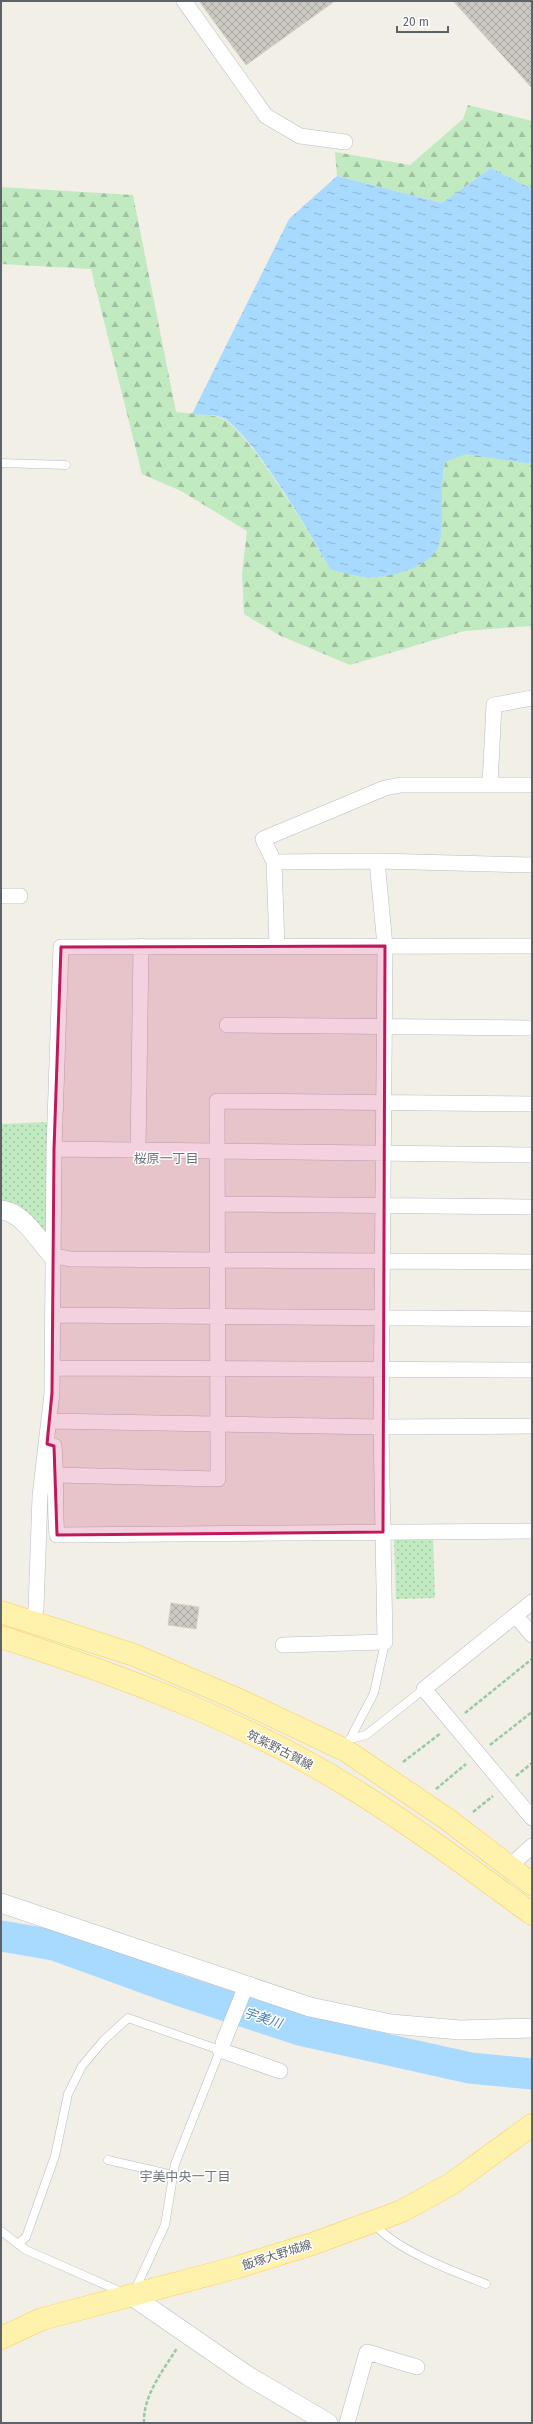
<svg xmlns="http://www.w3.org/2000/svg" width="533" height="2424" viewBox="0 0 533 2424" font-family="'Fira Sans','Noto Sans JP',sans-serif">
  <defs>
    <pattern id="forest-firs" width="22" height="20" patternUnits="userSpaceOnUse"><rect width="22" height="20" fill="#c1eac1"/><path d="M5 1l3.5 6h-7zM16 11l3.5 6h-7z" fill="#a0c1a1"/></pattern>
    <pattern id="park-dots" width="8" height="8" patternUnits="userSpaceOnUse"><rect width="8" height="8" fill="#c1eac1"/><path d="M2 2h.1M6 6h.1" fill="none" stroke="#a0c1a1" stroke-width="1.8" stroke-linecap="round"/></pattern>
    <pattern id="water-ripples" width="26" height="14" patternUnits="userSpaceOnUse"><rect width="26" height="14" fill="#a8d9ff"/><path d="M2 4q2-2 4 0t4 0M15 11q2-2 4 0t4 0" fill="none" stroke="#8cb3d2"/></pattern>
    <pattern id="building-cross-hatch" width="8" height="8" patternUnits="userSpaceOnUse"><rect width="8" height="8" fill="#ccc9c3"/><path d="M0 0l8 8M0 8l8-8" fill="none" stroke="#a9a7a2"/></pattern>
  </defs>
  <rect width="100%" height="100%" fill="#f1efe6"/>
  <path fill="url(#forest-firs)" d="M468 105 532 121V189L491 168 442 203 337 176 335 152 410 165 463 119Z
    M1 187 133 195 176 412C190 414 208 413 221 418 247 427 314 541 330 569L440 543 441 485 445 462 466 453 532 464V626L464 631 350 665 281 636 244 614 242 574 247 531 181 491 142 474 91 269 1 264Z"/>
  <path fill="url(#park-dots)" d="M49 1122 47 1232H40L10 1202 1 1201V1124Z
    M433 1538 435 1598 396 1599 394 1539Z"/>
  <path fill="url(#water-ripples)" d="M491 168 532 189V464L466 454 445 462C439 488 444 515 440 541 436 567 387 579 365 577 354 576 341 572 330 569 312 537 252 433 223 418 215 414 201 415 192 414L289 219 337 176 442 203Z"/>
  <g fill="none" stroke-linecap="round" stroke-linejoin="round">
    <path stroke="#a8d9ff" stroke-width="31" d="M1 1936 54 1945 178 1990 300 2030 470 2068 532 2074"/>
  </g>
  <path fill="url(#building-cross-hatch)" stroke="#d6d1c4" d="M199 1H335L246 65Z
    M453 1H532V88Z
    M171 1603 199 1607 196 1629 168 1625Z"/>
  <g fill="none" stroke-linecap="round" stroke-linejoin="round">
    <g stroke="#b8bcc1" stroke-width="9">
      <path id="service" d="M1 463 66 465
        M350 1739 374 1693 385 1642
        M350 1739 366 1735 424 1689
        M108 2160 173 2175
        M373 2223C396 2250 452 2271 486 2284
        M1 2231 26 2250 124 2293
        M18 2244 26 2237 55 2156 68 2094 82 2066 104 2040 128 2018 220 2050
        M134 2292 165 2225 175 2164 221 2048"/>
    </g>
    <g stroke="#b8bcc1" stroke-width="16">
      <path id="minor" d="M184 1 266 116 300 136 345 142
        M490 785 494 705 532 698
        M274 862 377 861 532 865
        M1 896H20
        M277 945 274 862 263 839 385 788 401 785H532
        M227 1025 532 1028
        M54 1149 532 1155
        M138 1151 141 946
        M218 1204 532 1207
        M52 1255 70 1259 532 1262
        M52 1315 532 1319
        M52 1368 532 1370
        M50 1421 381 1427 532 1426
        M47 1444 54 1446C57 1476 54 1505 57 1535L532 1531
        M57 1475 218 1479 217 1101 532 1104
        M532 1602 424 1689 532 1818
        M516 1616 532 1635
        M32 1623 36 1609 40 1496 52 1393 54 1149 61 947 532 946
        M283 1645 385 1642 381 1427 385 946 377 861
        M509 1867 532 1846
        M223 2043 246 1986
        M220 2050 280 2071
        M347 2423 367 2352 417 2367"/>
    </g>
    <g stroke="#b8bcc1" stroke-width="20">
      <path id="tertiary" d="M1 1210C23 1212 38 1240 52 1255
        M1 1903 310 2007 391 2024 460 2030 532 2028
        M132 2296 248 2376 328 2423"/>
    </g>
    <g stroke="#fccd54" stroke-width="23">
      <path id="primary" d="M1 1612 134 1655 237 1699 345 1750 447 1819 532 1884
        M1 1637C125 1677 251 1724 361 1794 420 1831 476 1873 532 1914
        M1 2338 42 2319 238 2267 312 2244 402 2211 451 2184 532 2125"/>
    </g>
    <path stroke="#98c9a6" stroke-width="2.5" stroke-dasharray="4 2" stroke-linecap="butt" d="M465 1713 532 1659
      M490 1745 532 1712
      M403 1762 441 1733
      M516 1776 532 1763
      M436 1789 466 1764
      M473 1812 493 1796
      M144 2423C143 2395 163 2371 177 2348"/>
    <use href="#service" stroke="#fff" stroke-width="8"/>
    <use href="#minor" stroke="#fff" stroke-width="15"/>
    <use href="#tertiary" stroke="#fff" stroke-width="19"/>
    <use href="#primary" stroke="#fff2ad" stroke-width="22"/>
  </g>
  <path fill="#c2185b" fill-opacity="0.2" stroke="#c2185b" stroke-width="3" stroke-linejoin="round" d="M385 946 383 1532 57 1535 54 1446 47 1444 52 1393 54 1149 61 947Z"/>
  <g text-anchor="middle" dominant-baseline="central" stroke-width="3" stroke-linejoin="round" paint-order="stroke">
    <g font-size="12" fill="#5d6268" stroke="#fff">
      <text transform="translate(280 1750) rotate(27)">筑紫野古賀線</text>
      <text transform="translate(277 2255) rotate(-18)">飯塚大野城線</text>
    </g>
    <g font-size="13" fill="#6e747a" stroke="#fff">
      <text x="166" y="1158">桜原一丁目</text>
      <text x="185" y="2176">宇美中央一丁目</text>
    </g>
    <g font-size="13" font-style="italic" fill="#3b79ba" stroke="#fff">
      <text transform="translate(263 2018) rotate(18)">宇美川</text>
    </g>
  </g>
  <rect width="533" height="2424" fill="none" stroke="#5d6268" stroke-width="4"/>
  <path d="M397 26v6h51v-6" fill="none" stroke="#5d6268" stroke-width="2"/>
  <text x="403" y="26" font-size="12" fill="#5d6268" stroke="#ffffff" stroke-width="3" paint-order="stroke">20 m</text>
</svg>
